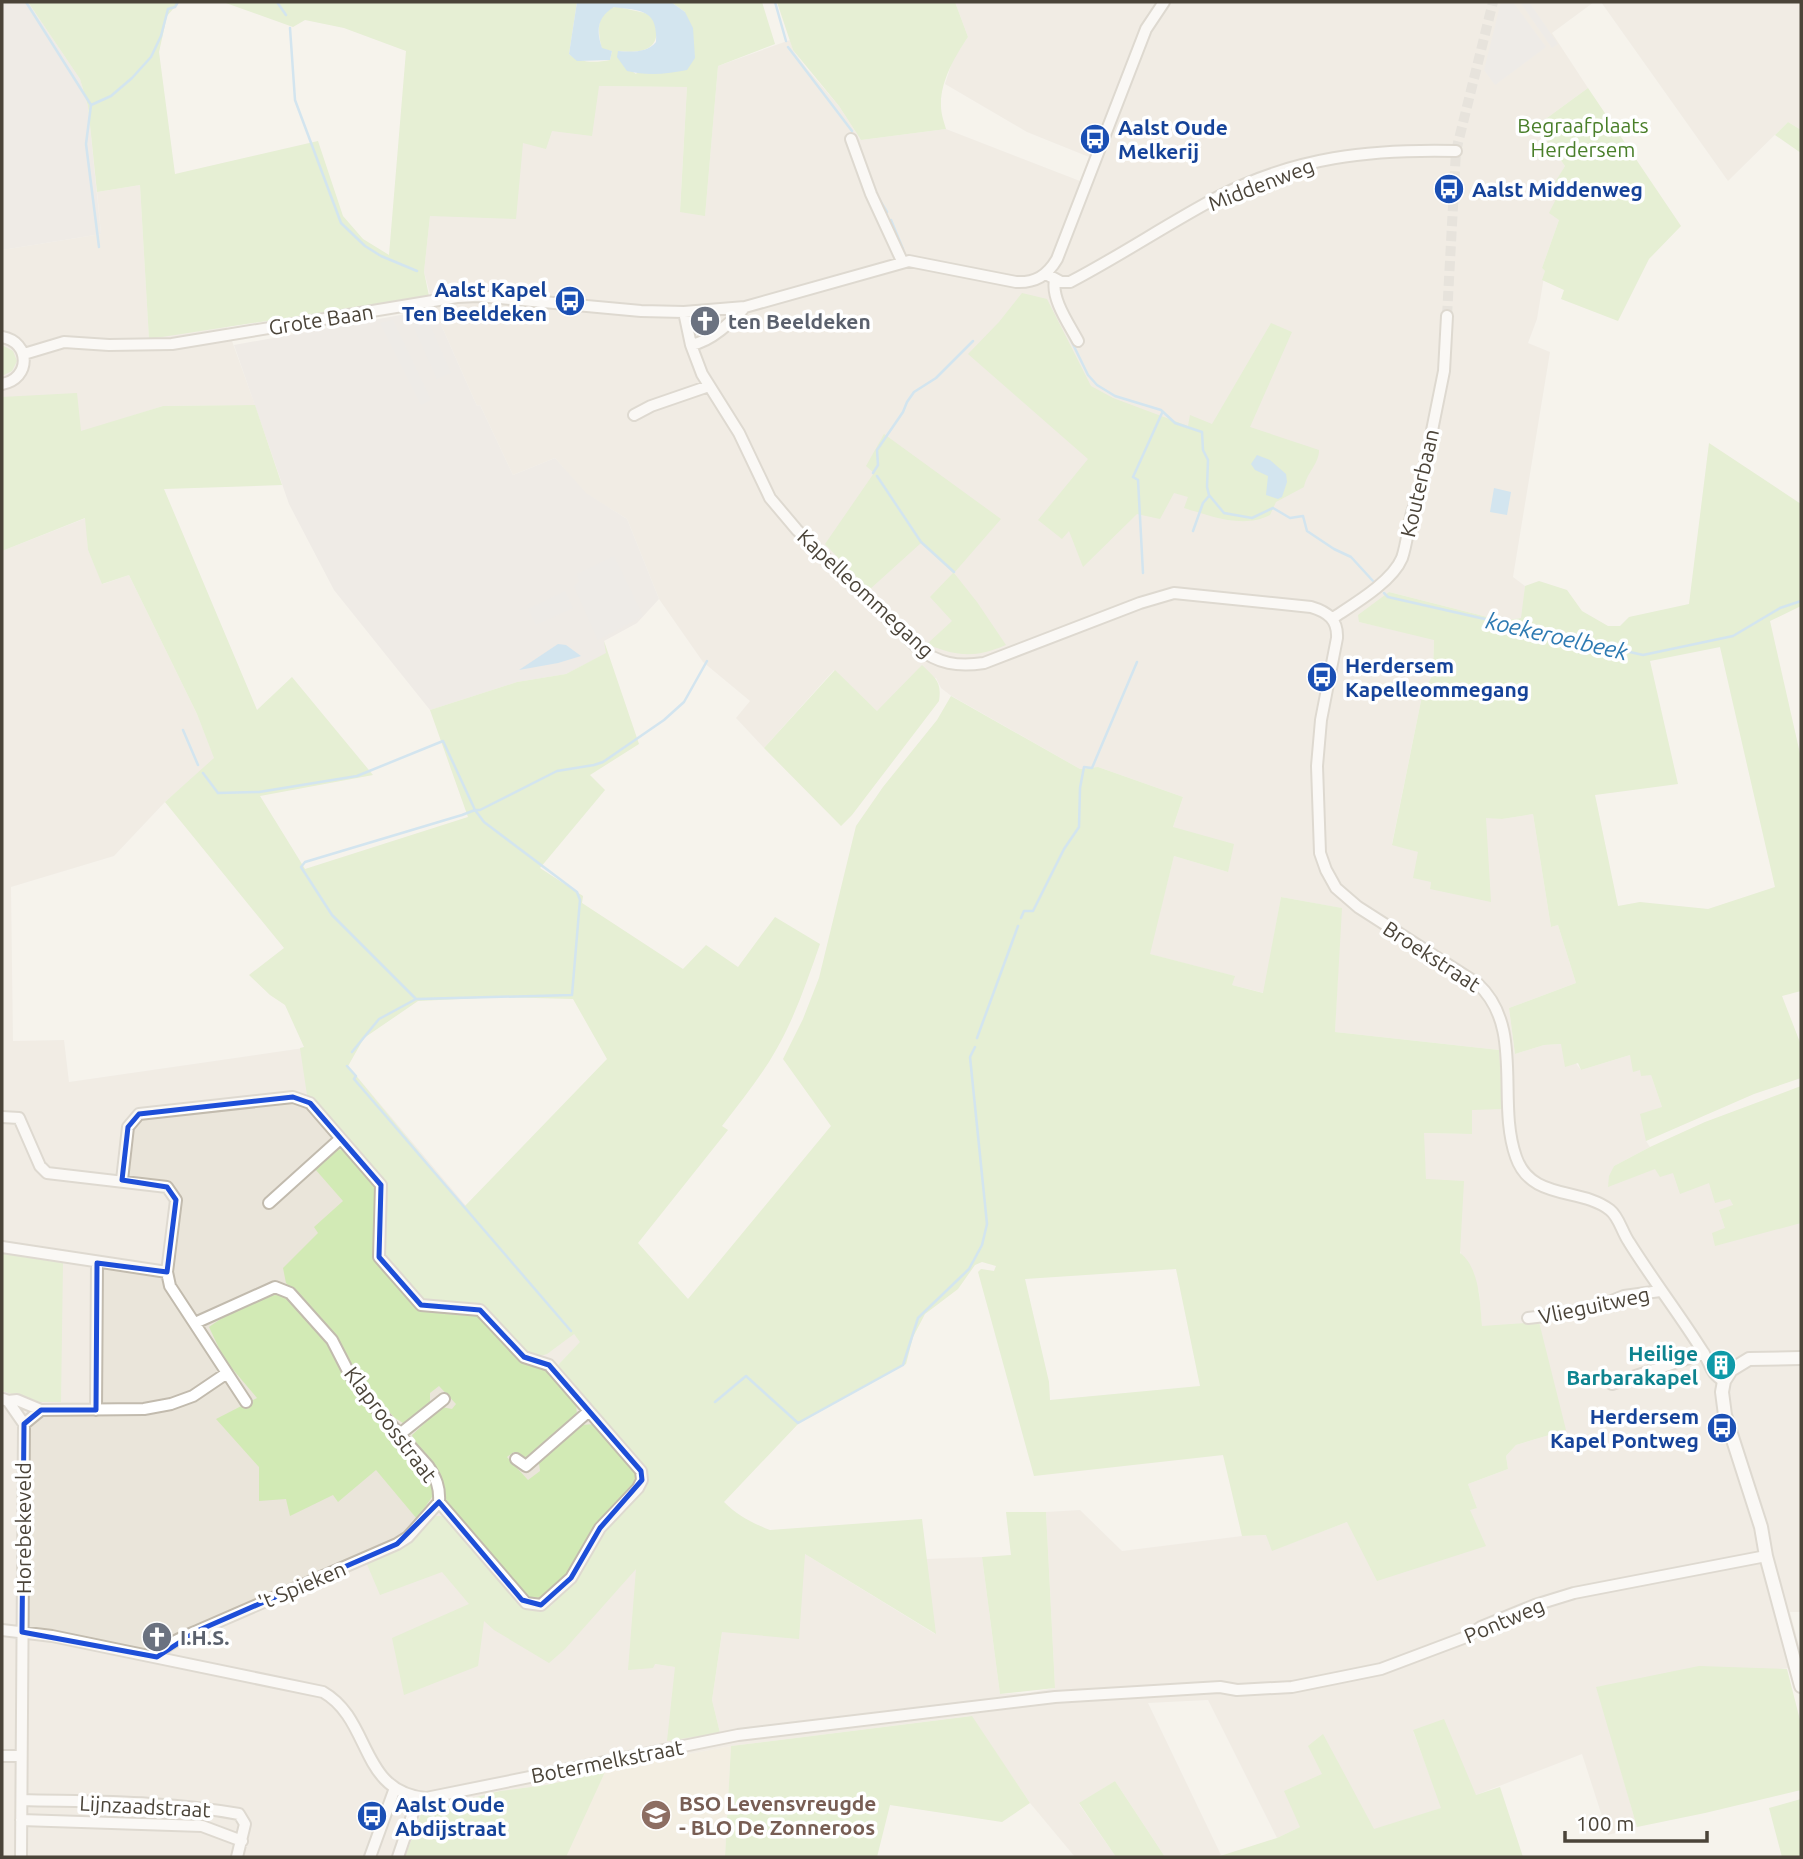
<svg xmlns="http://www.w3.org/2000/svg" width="1803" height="1859" viewBox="0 0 1803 1859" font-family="Ubuntu,sans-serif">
  <rect width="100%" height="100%" fill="#f6f3ec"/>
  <path fill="#eae5da" d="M955 2H1594L1552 33 1588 88 1536 126 1565 166 1553 187 1560 191 1559 220 1542 268 1545 271 1537 319 1528 343 1550 352 1513 577 1525 586 1522 618 1503 621 1389 592 1359 622 1434 639 1433 674 1422 696 1392 844 1418 852 1431 882 1430 889 1486 817 1502 819 1533 814 1551 927 1558 925 1576 983 1509 1008 1515 1054 1544 1045 1561 1044 1581 1070 1630 1055 1640 1070 1651 1075 1662 1107 1646 1141 1650 1147 1614 1166 1608 1186 1656 1168 1709 1182 1731 1199 1733 1206 1801 1222V1612H1790L1801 1653V1667L1597 1687 1637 1827 1608 1835 1582 1754 1476 1795 1413 1731 1442 1808 1374 1830 1322 1774 1300 1827 1277 1838 1208 1700 1148 1703 1221 1855 1217 1857H1165L1115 1781 1079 1804 1116 1857H1075L1030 1803 971 1716 731 1746 623 1766 605 1772 546 1785 500 1791 422 1811 405 1857H2V551L86 518 88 550 103 584 129 575 197 714 215 759 165 802 114 856 11 887 13 1041 64 1040 69 1082 331 1044 352 1058 348 1066 581 1342 558 1365 696 1496 654 1664 676 1667 720 1733 712 1700 722 1632 805 1554 935 1634 926 1559 982 1557 1000 1694 1027 1693 1055 1688 1046 1512 1080 1510 1122 1551 1242 1536 1267 1535 1273 1550 1347 1522 1477 1508 1468 1484 1508 1469 1506 1456 1516 1445 1566 1430 1487 1328 1482 1327 1479 1292 1426 1179 1423 1133 1471 1134 1472 1110 1499 1050 1335 1032 1341 908 1281 897 1264 993 1232 985 1234 976 1149 954 1174 856 1228 872 1173 827 1183 797 1098 767 1080 769 950 695 941 688 936 678 877 711 834 670 764 748 736 718 750 701 703 662 659 599 627 519 585 493 555 458 513 475 480 405 477 406 434 309 424 272 430 216 523 143 551 131 599 86 687 87 680 211 705 215 718 66 790 40 793 50 807 69 839 106 861 140 946 129 1080 181 1089 157 1027 132 945 84 953 59 968 37Z
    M1601 2H1801V130L1788 122 1728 181Z
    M140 185 149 338 227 327 255 405 163 406 81 432 29 397H2V250L101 234 97 192Z"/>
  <path fill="#e6e2dd" d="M2 2H28L80 79 88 106 101 234 2 250Z
    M434 309 477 406 480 405 513 475 555 458 586 493 627 519 659 599 637 623 604 641 607 653 566 674 517 682 430 710 334 590 289 504 234 345Z"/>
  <path fill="#efe8d6" d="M731 1746 725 1857H563L605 1772 623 1766Z"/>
  <path fill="#d2eab5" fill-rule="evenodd" d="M28 2H179L167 16 159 52 175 174 318 141 343 216 363 239 389 255 406 51 344 28 305 20 293 27 223 2H577L569 54C579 63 596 63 610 60L612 51 602 49C598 35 595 10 615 7 620 7 627 9 631 10 636 11 643 12 648 14 653 17 655 22 656 27 660 52 637 53 618 51L623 65 636 74 685 12 671 2H762L775 44 718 66 705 216 680 212 687 87 599 86 592 136 552 131 546 149 523 143 516 219 430 216 424 272 429 296 149 339 140 185 97 192 88 106 80 79Z
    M777 2H955L968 37C955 56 940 82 941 106 941 114 944 122 946 129L861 140 839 106 793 50Z
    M1588 88 1681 226 1649 259 1618 321 1561 299 1564 290 1542 280 1545 271 1542 268 1559 220 1549 213 1560 191 1552 187 1565 166 1536 126Z
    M1788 122 1801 130V153L1775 135Z
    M1022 293 1047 299 1091 386 1113 398 1188 426 1190 415 1212 424 1271 323 1292 332 1250 427 1319 450C1319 464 1307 472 1304 487L1276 502 1270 515C1243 529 1211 516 1184 508L1188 497 1174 493 1160 519 1137 514 1083 567 1069 531 1062 539 1038 520 1088 459 968 354 999 322Z
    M2 345 13 351 17 361 12 371 2 376Z
    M77 393 81 431 163 406 255 405 282 485 164 489 257 710 292 677 373 775 260 796 305 869 468 817 430 710 517 682 566 674 606 653 604 641 639 744 590 775 605 790 540 868 583 896 582 903 683 969 706 945 738 967 775 917 820 944C807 981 795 1017 776 1050 761 1077 741 1101 722 1126L728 1130 638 1243 688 1299 831 1126 783 1059 803 1019 819 978 856 826 883 787 937 720 951 696 1080 769 1098 767 1183 797 1173 827 1234 844 1228 872 1174 856 1150 954 1235 976 1232 985 1263 993 1281 897 1342 908 1335 1032 1499 1050 1503 1109 1472 1110V1134L1424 1133 1426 1179 1464 1181 1460 1253C1480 1268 1480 1304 1482 1326L1539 1322 1566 1430 1516 1445 1506 1456 1508 1469 1468 1484 1477 1508 1470 1510 1486 1546 1377 1581 1347 1522 1272 1551 1266 1535 1242 1536 1223 1455 1034 1476 978 1272 981 1269 994 1271 996 1266 982 1262 975 1265 958 1289 925 1314 913 1337 906 1364 799 1423 724 1502C738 1516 752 1523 770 1530L922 1519 936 1634 805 1554 799 1639 722 1632 712 1700 720 1733 667 1741 675 1667 655 1664 653 1668 628 1670 636 1569 565 1649 549 1663 494 1630 484 1621 478 1666 404 1695 392 1638 469 1604 442 1572 380 1595 366 1562 432 1516H447L520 1603 535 1610 551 1606 574 1581 604 1532 641 1493 648 1475 558 1365 580 1342 574 1334 547 1354 537 1357 524 1352 494 1318 426 1301 411 1288 384 1254 385 1182 307 1095 300 1048 304 1047 285 1005 270 995 249 975 284 948 165 802 214 758 197 714 129 575 102 584 88 550 85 518 2 551V397ZM501 997 573 999 607 1059 464 1207 348 1066 364 1038 418 1001ZM1176 1269 1200 1386 1050 1400 1049 1382 1025 1279Z
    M884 434 1001 519 954 573 977 602 1006 645C975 658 958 657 927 644L952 621 930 597 953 573 921 543 869 590 825 544 874 473 866 466Z
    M1709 443 1801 504V606L1770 621 1801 758V991L1782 996 1801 1045V1078L1754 1094 1646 1141 1640 1114 1662 1107 1651 1075 1641 1076 1640 1070 1633 1072 1630 1055 1581 1070 1578 1063 1565 1067 1561 1044 1544 1045 1515 1054 1509 1008 1576 983 1558 925 1551 927 1533 814 1502 819 1486 818 1491 902 1430 889 1431 882 1413 878 1418 852 1392 845 1422 696 1433 674 1434 640 1359 622 1358 615 1389 592 1503 621 1521 618 1525 586 1539 581 1567 590 1582 611 1608 626H1620L1629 617 1689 604ZM1720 647 1775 887 1708 909 1640 902 1618 906 1595 795 1678 784 1650 661Z
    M922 665C935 678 942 681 939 701L852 815 841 826 764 748 835 670 877 711Z
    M1801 1086V1223L1715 1246 1712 1233 1725 1228 1719 1210 1733 1205 1730 1199 1715 1203 1709 1183 1680 1194 1673 1173 1660 1177 1655 1169 1608 1187 1609 1176 1614 1166 1650 1147 1705 1122Z
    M335 1149 345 1150 376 1184 374 1246 416 1304 474 1313 485 1320 544 1367 576 1403 577 1415 527 1459 514 1452 507 1457 528 1480 540 1471 539 1463 581 1425 595 1424 636 1471 633 1488 609 1511 567 1578 542 1600 529 1599 517 1587 458 1515 445 1498 442 1481 427 1456 416 1446 412 1435 442 1407 452 1409 456 1404 439 1386 430 1393V1403L411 1420 403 1423 395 1418 363 1385 333 1336 286 1283 283 1268 318 1233 314 1227 343 1201 315 1169Z
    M2 1253 63 1261 61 1402H39L2 1391Z
    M281 1294 293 1303 327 1342 341 1371 406 1446 435 1486 434 1494 417 1519 376 1470 338 1502 333 1495 290 1516 286 1499 259 1501V1467L216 1419 257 1398 224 1359 209 1327C230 1312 255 1298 281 1294Z
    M1006 1512H1046L1055 1688 1000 1694 982 1557 1011 1555Z
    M1699 1666 1787 1669 1801 1724V1790L1705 1813 1637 1827 1596 1687Z
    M972 1716 1030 1803 1002 1822 890 1805 877 1857H725L731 1746Z
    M1444 1719 1476 1795 1500 1787 1523 1857H1217L1277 1838 1300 1827 1284 1791 1322 1774 1308 1746 1323 1734 1374 1829 1441 1808 1413 1730Z
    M605 1772 566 1857H405L422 1811 500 1791 546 1785Z
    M1115 1781 1165 1857H1116L1079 1803Z
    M1801 1799V1857H1782L1769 1808Z"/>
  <path fill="#e5e3e0" d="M1501 2H1513L1546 47 1495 85 1484 70Z
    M1520 2H1529L1558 44 1552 48Z
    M427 318 451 373 437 379 412 323Z
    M393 320 431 400 421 405 380 323Z
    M614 556 643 616 598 640 574 586 579 582 577 574Z
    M565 591 573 608 536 625 528 609Z"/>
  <path fill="#a9d4f2" d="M577 2H671L685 12 693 28 695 58 687 70C668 74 647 76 627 71L617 57 618 51C632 52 647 53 656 42 658 9 641 11 614 7 597 17 596 31 602 48L612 51 610 60 577 61 569 54Z
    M1257 455 1270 460 1286 474 1287 482 1282 497 1278 499 1266 495 1268 476 1255 470 1251 464Z
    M1494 488 1511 492 1507 515 1490 512Z
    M558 644 566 645 581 656 558 663 519 670Z"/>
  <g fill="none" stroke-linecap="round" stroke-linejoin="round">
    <path stroke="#a9d4f2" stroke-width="2.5" d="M26 2 91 105 86 144 99 247
      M277 2 286 15
      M775 2 786 41
      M290 28 295 100 341 223 365 246 381 256 417 271
      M788 47 852 131
      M91 105 111 96 132 78 151 57 161 36 168 9 175 7 178 2
      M856 138 876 194 887 212
      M891 220 903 249
      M1066 330 1088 375 1097 385 1115 396 1161 410 1175 423 1202 432 1203 450 1208 460 1207 487 1209 495 1224 513 1252 518 1273 508 1290 518 1303 516 1307 531 1334 549 1351 557 1373 581
      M873 473 878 465 877 450 903 412 907 402 914 392 936 378 973 341
      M877 476 921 542 954 572
      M1193 531 1203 503 1209 496
      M1143 573 1138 480 1133 477 1162 413
      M1384 593 1388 597 1643 655 1733 636 1780 608 1801 601
      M183 730 198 765
      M203 773 218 793 259 792 357 776 443 741 475 810 484 822 577 892 580 900 572 995 417 999
      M1021 918 1024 911H1033L1064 849 1079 827 1080 788 1084 767 1092 768 1137 662
      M977 1038 1018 926
      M352 1052 379 1019 416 999 332 915 301 867 305 862 462 815 475 810H480L557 771 594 765 603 762 664 720 684 702 707 661
      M347 1066 356 1076 354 1079 571 1331
      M715 1402 746 1376 798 1423 903 1365 918 1318 969 1269 982 1245 987 1224 970 1057 975 1047"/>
    <path stroke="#d4d0c8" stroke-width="10" stroke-dasharray="10 5" stroke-linecap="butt" d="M1447 316 1456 151 1493 2"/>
    <g stroke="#c2bbae" stroke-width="14">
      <path id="minor" d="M851 139 871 194 902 261
        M1046 274 1061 282H1070C1120 256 1167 224 1218 197 1295 157 1370 149 1456 151
        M1055 280C1051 299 1069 324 1078 341
        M684 312 691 345 702 374 739 433 770 498 797 530 917 647C938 664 958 667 984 663L1140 603 1174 593 1311 607C1328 612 1338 620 1337 638L1321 720 1317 766 1320 853 1326 870 1336 888 1358 907 1478 984C1525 1028 1496 1101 1516 1157 1531 1201 1581 1187 1610 1210 1619 1217 1622 1232 1629 1242 1652 1279 1680 1315 1703 1352 1712 1366 1709 1372 1724 1381
        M2 337C31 342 31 379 2 384
        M691 345C712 341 731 322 745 307
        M24 354 64 342 109 345 172 344 457 297 478 296 641 311 684 312 745 307 909 261 1016 282C1035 283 1047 276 1057 259L1146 29 1164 2
        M634 415 651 406 709 386
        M1333 618C1354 604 1392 582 1402 558 1409 537 1408 515 1419 495L1444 371 1447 316
        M2 1117 19 1118 40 1166 47 1173 167 1187 176 1200 167 1272 170 1286 246 1402
        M122 1180 128 1127 139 1114 293 1097 310 1103 381 1185 379 1257 421 1305 480 1310 524 1357 549 1365 641 1471 642 1480 638 1488 600 1528 571 1578 541 1605 526 1603 439 1502C440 1487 436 1478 428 1466L367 1398 350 1375 332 1340 290 1293 275 1287 195 1323
        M269 1203 340 1139
        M2 1247 167 1272
        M1528 1318 1587 1311 1624 1296 1660 1291
        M1612 1384 1704 1353
        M3 1399 8 1401 24 1424
        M8 1401 17 1400 41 1410
        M96 1410 97 1263
        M24 1424 41 1410 144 1409 171 1404 193 1396 227 1373
        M400 1434 444 1399
        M516 1459 526 1466 589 1411
        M2 1630 52 1636 323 1692C372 1720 359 1792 426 1798L738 1735 1055 1697 1220 1687 1237 1690 1292 1687 1381 1669 1466 1637 1481 1627 1535 1605 1574 1593 1766 1556
        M157 1657C164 1644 184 1637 197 1631L397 1544 408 1537 439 1502
        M2 1756H21
        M22 1800C95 1802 168 1801 239 1814L245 1824 237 1857
        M21 1820 202 1826 242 1841
        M21 1857 24 1424
        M370 1857 395 1788
        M398 1857 418 1798"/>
    </g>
    <g stroke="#c2bbae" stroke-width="16">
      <path id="tertiary" d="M1801 1358 1749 1359 1731 1370 1724 1381 1722 1392 1725 1415 1761 1527 1766 1556 1801 1686"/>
    </g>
    <use href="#minor" stroke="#fff" stroke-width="10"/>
    <use href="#tertiary" stroke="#fff" stroke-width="12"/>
  </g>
  <path d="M0 0H1803V1859H0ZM293 1097 310 1103 381 1185 379 1257 421 1305 480 1310 524 1357 549 1365 641 1471 642 1480 600 1528 571 1578 541 1605 522 1600 439 1502 397 1544 197 1631 157 1657 22 1632 24 1424 41 1410H96L97 1263 167 1272 176 1200 167 1187 122 1180 128 1127 139 1114Z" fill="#f6f3ec" fill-opacity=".55" fill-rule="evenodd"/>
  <path fill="none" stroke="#1d4ed8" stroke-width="5" stroke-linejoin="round" d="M293 1097 310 1103 381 1185 379 1257 421 1305 480 1310 524 1357 549 1365 641 1471 642 1480 600 1528 571 1578 541 1605 522 1600 439 1502 397 1544 197 1631 157 1657 22 1632 24 1424 41 1410H96L97 1263 167 1272 176 1200 167 1187 122 1180 128 1127 139 1114Z"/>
  <defs>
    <g id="bus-disc" transform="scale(1.575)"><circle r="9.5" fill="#1a4fb4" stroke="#fff"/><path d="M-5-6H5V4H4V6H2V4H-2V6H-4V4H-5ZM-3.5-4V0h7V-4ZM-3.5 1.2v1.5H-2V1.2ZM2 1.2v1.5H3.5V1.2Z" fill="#fff"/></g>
    <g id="church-disc" transform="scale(1.575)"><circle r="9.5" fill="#6b7280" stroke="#fff"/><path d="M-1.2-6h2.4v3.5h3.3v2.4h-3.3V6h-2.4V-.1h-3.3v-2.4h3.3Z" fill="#fff"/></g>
    <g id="building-disc" transform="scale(1.575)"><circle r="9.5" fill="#0f9aa8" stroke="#fff"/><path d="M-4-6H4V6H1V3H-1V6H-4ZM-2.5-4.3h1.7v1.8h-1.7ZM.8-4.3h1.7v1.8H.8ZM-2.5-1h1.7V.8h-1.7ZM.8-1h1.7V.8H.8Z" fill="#fff"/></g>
    <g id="school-disc" transform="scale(1.575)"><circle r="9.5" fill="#8d6e63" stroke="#fff"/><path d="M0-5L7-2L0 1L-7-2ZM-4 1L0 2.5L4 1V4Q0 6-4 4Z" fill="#fff"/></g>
  </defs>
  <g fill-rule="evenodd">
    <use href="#bus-disc" x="1095" y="139"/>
    <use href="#bus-disc" x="1449" y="189"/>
    <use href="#bus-disc" x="570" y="301"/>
    <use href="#church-disc" x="705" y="321"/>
    <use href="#bus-disc" x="1322" y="677"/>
    <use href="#building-disc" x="1721" y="1365"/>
    <use href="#bus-disc" x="1722" y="1428"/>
    <use href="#church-disc" x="157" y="1637"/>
    <use href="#school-disc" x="656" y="1815"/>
    <use href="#bus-disc" x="372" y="1816"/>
  </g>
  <g text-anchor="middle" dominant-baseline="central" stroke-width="7" stroke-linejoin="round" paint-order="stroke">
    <g font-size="21" fill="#4a7f2a" stroke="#fff">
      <text x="1583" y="125">Begraafplaats<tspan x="1583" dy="24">Herdersem</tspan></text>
    </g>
    <g font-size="21" font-weight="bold" fill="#164399" stroke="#fff" text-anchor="start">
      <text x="1118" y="127">Aalst Oude<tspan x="1118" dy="24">Melkerij</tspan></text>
      <text x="1472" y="189">Aalst Middenweg</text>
      <text x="547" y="289" text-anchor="end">Aalst Kapel<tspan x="547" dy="24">Ten Beeldeken</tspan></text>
      <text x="1345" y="665">Herdersem<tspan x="1345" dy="24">Kapelleommegang</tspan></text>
      <text x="1699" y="1416" text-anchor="end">Herdersem<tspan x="1699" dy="24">Kapel Pontweg</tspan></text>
      <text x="395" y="1804">Aalst Oude<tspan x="395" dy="24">Abdijstraat</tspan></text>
    </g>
    <g font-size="21" fill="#4b4439" stroke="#fff">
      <text transform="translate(1261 184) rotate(-21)">Middenweg</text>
      <text transform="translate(321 319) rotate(-9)">Grote Baan</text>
      <text transform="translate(1419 483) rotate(-77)">Kouterbaan</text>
      <text transform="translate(866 593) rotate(43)">Kapelleommegang</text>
      <text transform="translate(1432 956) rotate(33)">Broekstraat</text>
      <text transform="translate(1594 1305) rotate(-12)">Vlieguitweg</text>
      <text transform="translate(391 1424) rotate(53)">Klaproosstraat</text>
      <text transform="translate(23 1528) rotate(-90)">Horebekeveld</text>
      <text transform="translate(302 1585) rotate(-23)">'t Spieken</text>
      <text transform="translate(1504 1620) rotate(-23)">Pontweg</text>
      <text transform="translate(607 1761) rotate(-11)">Botermelkstraat</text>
      <text transform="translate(145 1806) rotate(3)">Lijnzaadstraat</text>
    </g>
    <g font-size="21" font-weight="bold" fill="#5b616d" stroke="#fff" text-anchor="start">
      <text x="728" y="321">ten Beeldeken</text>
      <text x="180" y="1637">I.H.S.</text>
    </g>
    <g font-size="21" font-weight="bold" fill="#0d838f" stroke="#fff" text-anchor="end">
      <text x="1698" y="1353">Heilige<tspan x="1698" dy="24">Barbarakapel</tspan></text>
    </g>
    <g font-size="21" font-weight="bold" fill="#785e54" stroke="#fff" text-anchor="start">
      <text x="679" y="1803">BSO Levensvreugde<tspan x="679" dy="24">- BLO De Zonneroos</tspan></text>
    </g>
    <g font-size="23" font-style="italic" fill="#2e7ab2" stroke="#fff">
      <text transform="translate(1557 636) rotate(13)">koekeroelbeek</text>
    </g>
  </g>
  <rect width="1803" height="1859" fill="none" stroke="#4b4439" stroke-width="7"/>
  <path d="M1565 1831v10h142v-10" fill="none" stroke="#4b4439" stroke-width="3.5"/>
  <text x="1576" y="1831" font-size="21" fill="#4b4439" stroke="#ffffff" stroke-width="5" paint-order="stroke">100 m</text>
</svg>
